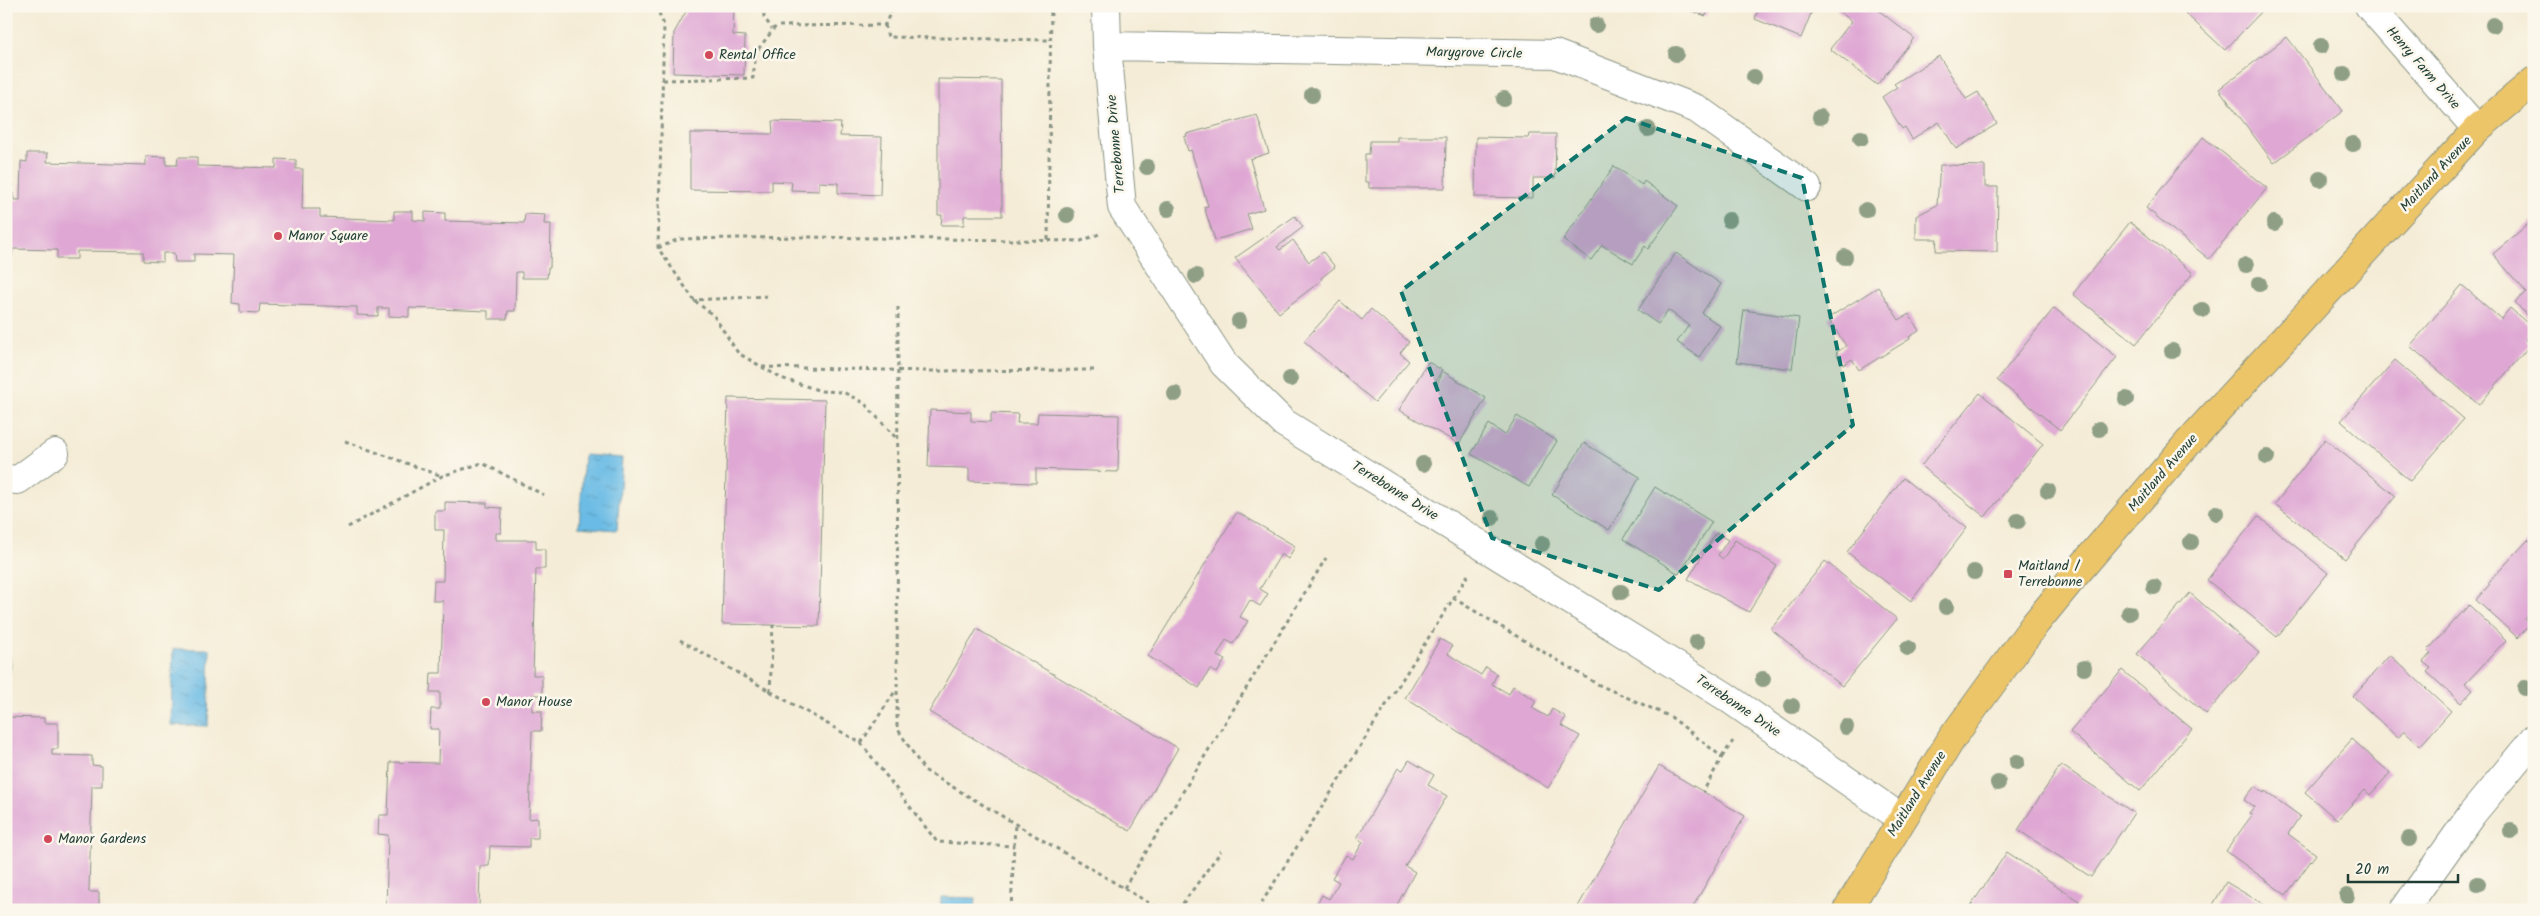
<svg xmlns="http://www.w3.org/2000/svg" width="2540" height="916" viewBox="0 0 2540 916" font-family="Kalam,sans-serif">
  <defs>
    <pattern id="water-ripples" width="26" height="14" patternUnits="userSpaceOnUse" patternTransform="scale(1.25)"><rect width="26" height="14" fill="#6abbe5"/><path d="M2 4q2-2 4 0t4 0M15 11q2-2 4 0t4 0" fill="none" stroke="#5799ba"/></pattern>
  </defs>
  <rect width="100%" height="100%" fill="#fbf7ec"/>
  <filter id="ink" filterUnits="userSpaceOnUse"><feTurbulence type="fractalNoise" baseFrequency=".02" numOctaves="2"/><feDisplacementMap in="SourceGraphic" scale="10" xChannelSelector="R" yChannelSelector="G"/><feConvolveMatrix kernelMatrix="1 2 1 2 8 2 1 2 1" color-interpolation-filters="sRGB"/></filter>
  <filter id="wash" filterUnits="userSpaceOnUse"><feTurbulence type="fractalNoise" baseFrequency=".0096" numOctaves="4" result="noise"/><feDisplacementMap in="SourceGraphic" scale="20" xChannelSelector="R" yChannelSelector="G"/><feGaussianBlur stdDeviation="1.12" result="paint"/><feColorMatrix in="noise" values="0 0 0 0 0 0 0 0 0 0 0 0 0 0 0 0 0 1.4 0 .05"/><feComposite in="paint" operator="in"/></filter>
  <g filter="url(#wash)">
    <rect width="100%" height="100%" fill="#f4ecd6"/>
    <path fill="#98c978" stroke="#5c8356" d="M6 643 11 665 6 687Z"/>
    <path fill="url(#water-ripples)" stroke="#447c8c" d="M584 455 622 458 617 530 579 527Z
      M173 649H210L208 726 171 725Z
      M941 897 976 898 975 910H941Z"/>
    <g id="blocks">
      <path fill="#dfa8d4" d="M689 6H734L733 35 745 36 744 75 673 73 674 33Z
        M1676 6H1709L1706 16Z
        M1760 6H1814L1801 38 1755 19Z
        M1839 6H1873L1914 38 1877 85 1830 49 1852 21 1837 10Z
        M2190 6H2255L2261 12 2225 50 2185 13Z
        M2287 37 2343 111 2274 163 2219 89Z
        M1939 56 1966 99 1978 92 1997 124 1956 149 1939 122 1912 139 1905 127 1902 129 1882 97 1897 87 1894 84Z
        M938 79 1001 80 1002 216H964V225H941L942 215H938Z
        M1257 115 1269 153 1250 159 1264 209 1247 214 1252 229 1215 240 1204 207 1208 206 1191 150 1188 151 1184 137 1187 136 1186 134Z
        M772 121 841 123 840 136 882 137 880 195 838 193V183L819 182V191L791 190 792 182 772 181V191L690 190V133L773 134Z
        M1530 134H1556L1555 178H1533V198L1475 197 1476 137 1529 138Z
        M1397 137H1446L1445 188H1369V182H1365V154H1369L1370 141H1397Z
        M2203 137 2267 188 2209 259 2146 208Z
        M27 153H48L47 162 146 165V156L166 157V165H177L178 157H197V166L276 168V159L296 160V169H303L302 209H320V217L394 220V211H413V220L425 221V212L445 213V221L524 223 525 214 545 215 544 224H551L550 268H548L547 278H522V272H516L515 311H508L507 319H488V311L409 308V317L389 316V308H378V316L357 315V307L260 304 259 313 240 312V304L232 303 234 255 194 254V262H175L174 253H163V262L143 261V252L77 251V259H57V250L13 249 12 257H6V194H14V200H20L21 161 27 162Z
        M1940 165 1985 166V187H1998L1997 252 1936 251 1937 239H1916V216L1937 205Z
        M1614 166 1642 185 1644 181 1678 206 1648 249 1645 246 1633 264 1602 245 1591 260 1563 240Z
        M1295 216 1303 227 1277 247 1280 250 1293 240 1309 262 1323 252 1335 267 1321 278 1322 280 1279 313 1235 258Z
        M2534 219V324L2515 302 2526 292 2493 254Z
        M2130 222 2193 273 2136 344 2073 294Z
        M1676 253 1721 284 1702 313 1720 326 1699 357 1677 342 1689 325 1668 310 1658 324 1638 310Z
        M2462 285 2501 319 2510 308 2534 329 2526 340 2531 344 2479 405 2410 346Z
        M1878 287 1899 320 1909 314 1919 331 1909 337 1910 339 1859 370 1852 359 1843 365 1836 353 1846 346 1828 318Z
        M1340 301 1362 320 1371 309 1409 342 1400 353 1409 361 1375 402 1304 341Z
        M2054 308 2117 357 2060 430 1997 380Z
        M1744 310 1799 318 1792 369 1737 362Z
        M2395 360 2464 419 2410 481 2341 421Z
        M1428 362 1442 370 1434 384 1436 385 1444 372 1486 398 1459 444 1399 410Z
        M1980 393 2043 444 1985 517 1921 466Z
        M728 398 825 400 819 626 722 624Z
        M930 410 971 412V421L991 422V413L1018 414 1017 423H1037L1038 413 1119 415 1118 472 1036 469V483L969 481V468L928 467Z
        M1517 416 1557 441 1529 487 1471 454 1489 424 1505 435Z
        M2325 439 2396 496 2345 559 2275 504Z
        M1584 443 1640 477 1609 530 1552 495Z
        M1903 478 1967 528 1911 601 1847 552Z
        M1655 487 1712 522 1679 574 1623 539Z
        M445 502 487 503V507L502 508 501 533H496V540H536V549H545V569H536L533 675H542V695H532V711H542L541 731H532L529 819 538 818V838H529V847L490 846 489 866H480L479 910H386L388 835 378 834 379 815H388L390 762 438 763 439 729H430L431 709H440V692H430L431 673H441L443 601H433L434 581H443L444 530H435V511H445Z
        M1237 512 1295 546 1288 559 1281 554 1260 589 1268 594 1260 606 1250 600 1240 617 1248 621 1241 632 1233 644 1226 640 1217 656 1225 660 1217 673 1210 669 1199 688 1148 656Z
        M2258 516 2328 573 2277 637 2207 580Z
        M1716 533 1728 540 1718 555 1723 559 1735 540 1777 566 1749 612 1688 579Z
        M2528 540 2534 546V609L2525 618 2531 623 2518 638 2476 600 2490 584 2488 583Z
        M1825 561 1897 619 1842 686 1771 629Z
        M2190 593 2259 653 2206 714 2137 654Z
        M2469 605 2506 640 2465 684 2473 690 2461 703 2427 672 2431 668 2423 662 2431 653 2428 650Z
        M977 629 1178 748 1130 831 929 712Z
        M1440 639 1452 646 1448 654 1481 675 1486 667 1497 674 1492 684 1509 694 1513 686 1536 701 1532 708 1548 717 1552 709 1566 717 1561 725 1580 736 1548 788 1405 698Z
        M2390 655 2451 711 2420 746 2404 731 2398 738 2353 696Z
        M2122 670 2192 729 2140 791 2070 732Z
        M6 717 44 718V723H58V749H52V755L92 756V765L102 766V786H92L89 892H99V910H6Z
        M2352 739 2390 773 2370 795 2365 790 2337 820 2305 792Z
        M1409 760 1434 775 1428 785 1447 796 1405 866 1415 872 1394 910H1313L1322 895 1329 899 1339 882 1332 878 1346 855 1353 859 1363 842 1357 838 1398 768 1403 770Z
        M2061 765 2134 813 2091 877 2018 830Z
        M1659 766 1745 816 1691 910H1576Z
        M2255 786 2264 793 2265 791 2300 816 2288 834 2316 854 2286 895 2226 851 2252 815 2249 813 2254 807 2244 800Z
        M2007 852 2079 901 2074 910H1968Z
        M2226 882 2273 910H2210Z"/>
    </g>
  </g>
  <g filter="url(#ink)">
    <use href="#blocks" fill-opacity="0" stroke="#8a9485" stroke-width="1"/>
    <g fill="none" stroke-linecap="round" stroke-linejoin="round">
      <g stroke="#8a9485" stroke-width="30">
        <path id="minor" d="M1106 6 1107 46 1122 207 1224 364 1284 423 1725 696 1901 818
          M2369 6 2477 129
          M1107 46 1555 54 1697 109 1807 187
          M6 479 18 480 55 453
          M2404 910 2472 814 2534 739"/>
      </g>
      <g stroke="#8a9485" stroke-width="30">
        <path id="major" d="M1847 910 1952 738 2035 624 2075 575 2188 443 2477 129 2534 81"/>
      </g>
      <path stroke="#8a9485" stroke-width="3" stroke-dasharray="4 4" stroke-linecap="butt" d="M656 6 664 25 658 248 694 300 770 296
        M763 6 764 17 772 29
        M885 25 888 37 1049 40
        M663 80 753 78 756 52 776 26 885 25 893 6
        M6 183 14 186
        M1048 240 1051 6
        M658 248 679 239 806 237 1081 241 1099 234
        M695 301 714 316 738 353 781 378 821 391 843 392 864 403 898 440
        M898 307 897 728 924 770 1161 910
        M762 367 927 371 1098 370
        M345 441 442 476
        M348 527 442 476 482 463 544 495
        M1453 598 1597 684 1671 717 1722 757 1703 792
        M680 640 861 743 937 842 1014 846
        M770 692 773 625
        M861 743 896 690
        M1722 757 1733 741
        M1124 888 1326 558
        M1011 910 1015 823
        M1178 910 1221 851
        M1257 910 1468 575"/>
      <use href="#minor" stroke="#fff" stroke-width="28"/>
      <use href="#major" stroke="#edc569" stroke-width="28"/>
    </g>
    <g fill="#8f9f86">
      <circle cx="1596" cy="25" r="8"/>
      <circle cx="2493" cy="25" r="8"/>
      <circle cx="2321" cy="46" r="8"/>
      <circle cx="1676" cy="54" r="8"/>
      <circle cx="2344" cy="74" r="8"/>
      <circle cx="1754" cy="77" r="8"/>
      <circle cx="1312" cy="95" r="8"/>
      <circle cx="1504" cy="99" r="8"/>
      <circle cx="1820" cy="117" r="8"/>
      <circle cx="1648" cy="129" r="8"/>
      <circle cx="1861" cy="138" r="8"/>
      <circle cx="2353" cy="144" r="8"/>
      <circle cx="1147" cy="167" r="8"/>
      <circle cx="2320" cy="179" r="8"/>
      <circle cx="1168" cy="209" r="8"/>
      <circle cx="1866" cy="210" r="8"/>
      <circle cx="1067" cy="215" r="8"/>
      <circle cx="1729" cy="220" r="8"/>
      <circle cx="2274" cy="223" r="8"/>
      <circle cx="1845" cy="257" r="8"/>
      <circle cx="2246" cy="265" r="8"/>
      <circle cx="1196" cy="276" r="8"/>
      <circle cx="2259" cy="284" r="8"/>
      <circle cx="2202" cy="310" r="8"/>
      <circle cx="1239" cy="321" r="8"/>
      <circle cx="2172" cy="351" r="8"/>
      <circle cx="1290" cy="379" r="8"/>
      <circle cx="1175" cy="394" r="8"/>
      <circle cx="2126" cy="399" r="8"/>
      <circle cx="2099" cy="429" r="8"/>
      <circle cx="2267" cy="457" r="8"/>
      <circle cx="1423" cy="464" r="8"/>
      <circle cx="2048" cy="491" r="8"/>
      <circle cx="2216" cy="513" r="8"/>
      <circle cx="1492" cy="518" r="8"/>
      <circle cx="2018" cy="521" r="8"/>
      <circle cx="2191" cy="542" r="8"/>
      <circle cx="1542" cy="544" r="8"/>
      <circle cx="1974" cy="572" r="8"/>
      <circle cx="2154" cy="587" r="8"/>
      <circle cx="1621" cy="592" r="8"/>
      <circle cx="1946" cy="607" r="8"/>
      <circle cx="2129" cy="613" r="8"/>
      <circle cx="1697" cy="642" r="8"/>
      <circle cx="1908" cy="648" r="8"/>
      <circle cx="2084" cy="668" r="8"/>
      <circle cx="1763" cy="679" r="8"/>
      <circle cx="2525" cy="688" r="8"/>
      <circle cx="1792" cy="706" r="8"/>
      <circle cx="1846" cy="727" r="8"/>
      <circle cx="2017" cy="762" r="8"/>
      <circle cx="1998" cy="783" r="8"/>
      <circle cx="2511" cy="831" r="8"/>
      <circle cx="2409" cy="839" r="8"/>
      <circle cx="2478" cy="884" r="8"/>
      <circle cx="2347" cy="896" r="8"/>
    </g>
  </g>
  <path fill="#0f766e" fill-opacity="0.2" stroke="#0f766e" stroke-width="4" stroke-dasharray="10 6" stroke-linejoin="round" d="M1626 118 1802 178 1853 425 1659 590 1492 538 1401 291Z"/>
  <g fill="#d1495b" stroke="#fbf7ec" stroke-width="2">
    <circle cx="709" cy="55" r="5"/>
    <circle cx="278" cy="236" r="5"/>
    <rect x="2003" y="569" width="10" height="10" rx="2.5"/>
    <circle cx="486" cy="702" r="5"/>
    <circle cx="48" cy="839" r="5"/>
  </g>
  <g text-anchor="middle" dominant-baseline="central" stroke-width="5" stroke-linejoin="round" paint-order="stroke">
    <g font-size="14" fill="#1f3d34" stroke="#fbf7ec">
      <text transform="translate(1474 53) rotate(1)">Marygrove Circle</text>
      <text transform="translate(2423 68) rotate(49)">Henry Farm Drive</text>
      <text transform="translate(1116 144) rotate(-95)">Terrebonne Drive</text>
      <text transform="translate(2436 174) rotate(-47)">Maitland Avenue</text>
      <text transform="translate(2163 473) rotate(-49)">Maitland Avenue</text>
      <text transform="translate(1395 491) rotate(32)">Terrebonne Drive</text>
      <text transform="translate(1738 706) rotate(34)">Terrebonne Drive</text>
      <text transform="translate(1917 794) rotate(-58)">Maitland Avenue</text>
    </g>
    <g font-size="14" fill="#1f3d34" stroke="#fbf7ec" text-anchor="start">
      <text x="719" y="55">Rental Office</text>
      <text x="288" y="236">Manor Square</text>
      <text x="2018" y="566">Maitland /<tspan x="2018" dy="16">Terrebonne</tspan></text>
      <text x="496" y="702">Manor House</text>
      <text x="58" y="839">Manor Gardens</text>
    </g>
  </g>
  <rect width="2540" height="916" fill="none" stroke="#fbf7ec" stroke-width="25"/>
  <path d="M2348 874v8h110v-8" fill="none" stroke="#1f3d34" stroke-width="2.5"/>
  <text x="2355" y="874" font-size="15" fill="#1f3d34" stroke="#fbf7ec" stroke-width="4" paint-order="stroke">20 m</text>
</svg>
